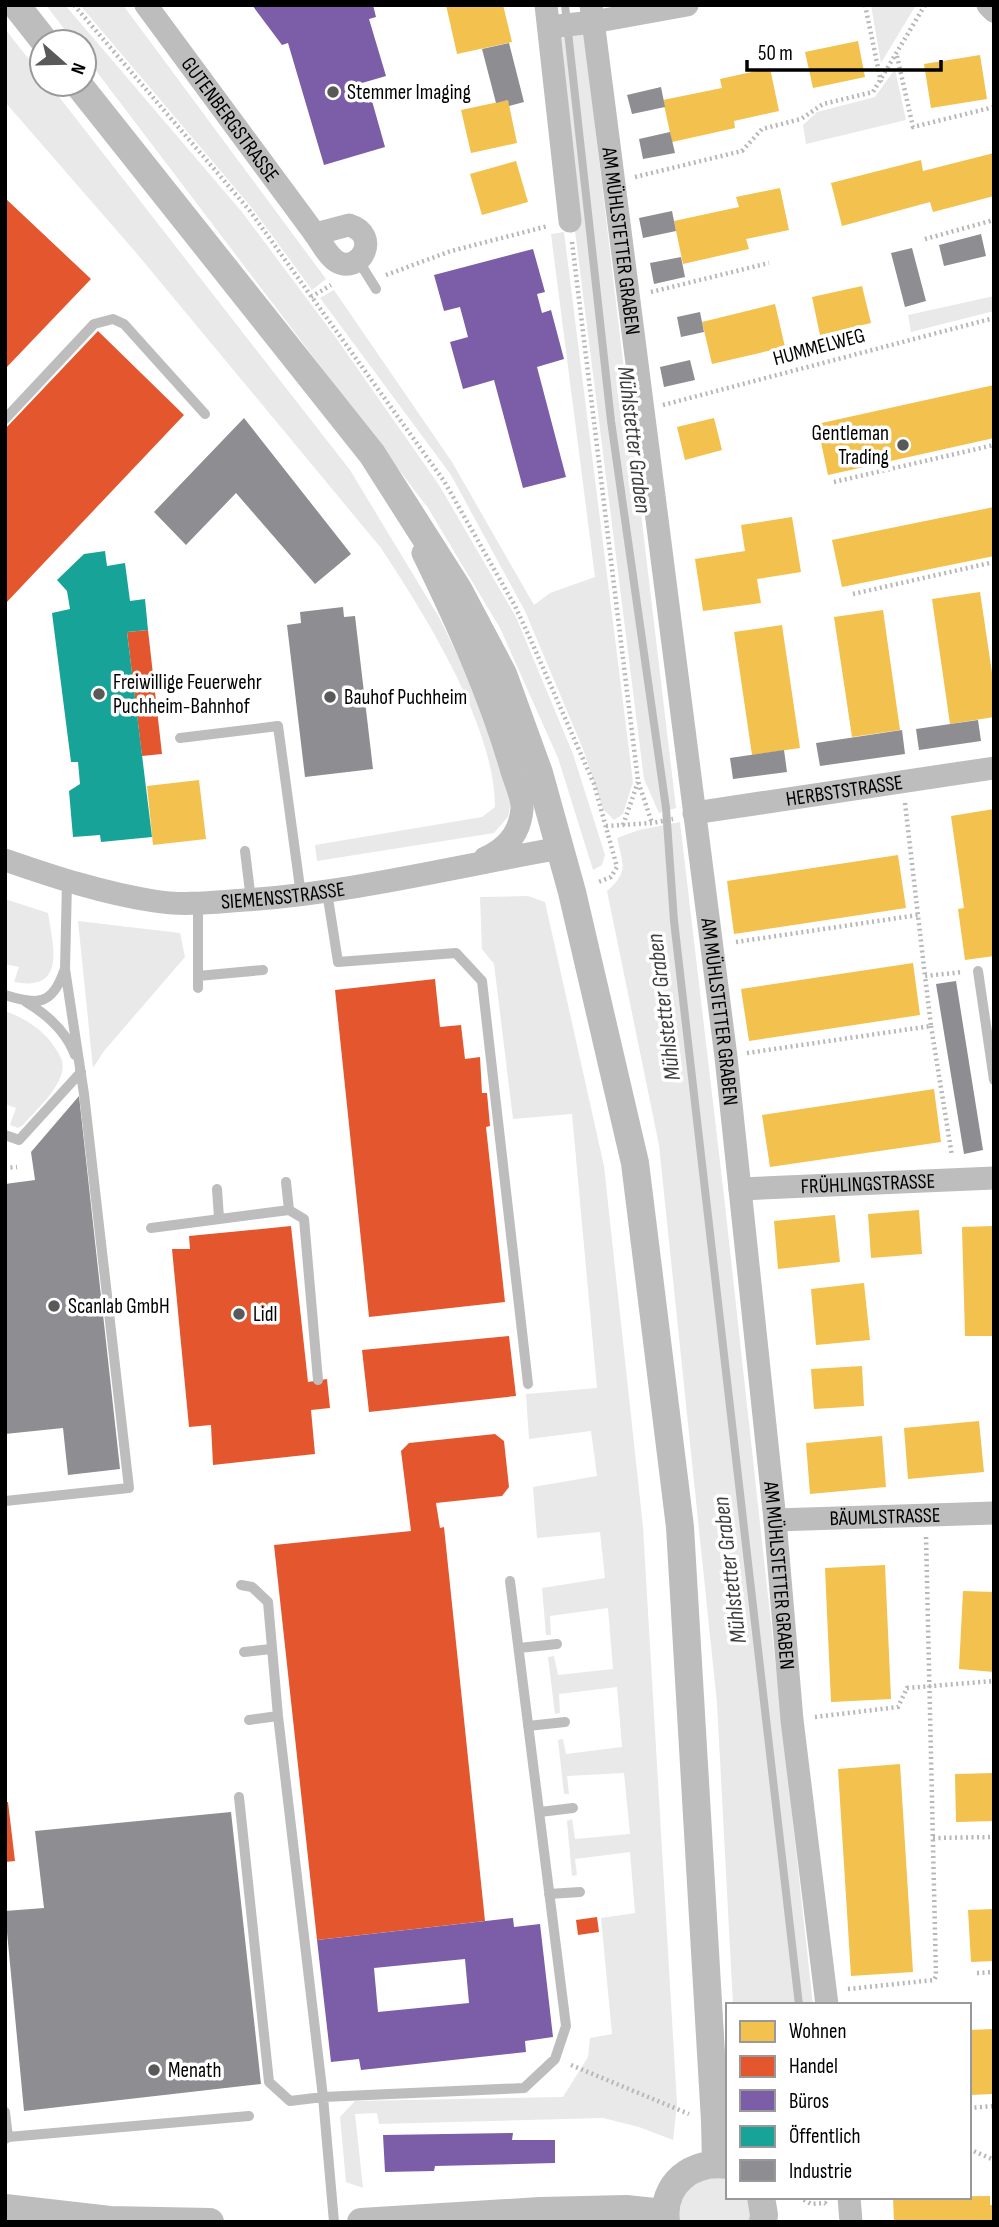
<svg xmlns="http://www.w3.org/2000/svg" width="999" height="2227" viewBox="0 0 999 2227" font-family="'Sofia Sans Condensed',sans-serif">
  <rect width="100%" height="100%" fill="#fff"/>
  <path fill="#e9e9e9" d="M46 5H65L242 212 334 335 439 485 516 617 573 754 605 855 602 865 593 870 558 758 500 628 428 508 84 55V42H74Z
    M80 5H123L326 279 312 290 252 208Z
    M871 5H916L881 63Z
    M5 29 42 76V84H49L350 470 440 619 477 696 512 797 508 817 494 833 317 861 315 845 482 817 495 807C495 726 425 615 381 548L138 255 5 102Z
    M584 33 676 808 659 813 644 779 575 231 555 38Z
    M895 69 906 120 806 144 803 125 817 112 875 97Z
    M564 232 633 782 623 814 614 820 603 809 583 749 525 611 451 475 320 298 334 290 452 462 534 605 550 593 595 577 551 234Z
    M994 296V311L911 332 908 315Z
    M680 822 724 1196 813 2005H733L717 1703 659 1145 607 891C629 872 623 865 617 838L639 830Z
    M528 896 545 902 604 1166 643 1527 677 2104 673 2140 639 2127 603 2118 379 2124 377 2113 355 2114 363 2188 346 2182 340 2117 355 2101 563 2097 588 2057 590 2038 612 2034 601 1918 635 1913 630 1852 575 1859 577 1875 572 1876 567 1821 572 1819 575 1839 630 1834 624 1773 567 1776 569 1794H564L558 1740 563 1739 566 1754 622 1747 617 1687 559 1694 560 1713 555 1714 548 1657 554 1656 558 1675 613 1669 608 1608 550 1616 551 1635H546L542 1588 605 1578 600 1532 537 1538 533 1487 597 1476 591 1431 529 1439 526 1394 597 1388 572 1114 513 1119 494 964 482 949 480 897Z
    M5 899 48 913C53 946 67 992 14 982L19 967 5 964Z
    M78 921 180 933 185 957 104 1051 93 1068Z
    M5 1011C22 1017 39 1027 51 1042 55 1048 60 1054 62 1061 68 1082 35 1111 23 1125L18 1128 10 1125 16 1108 5 1104Z
    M728 2177V2197H750L752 2222H675L677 2199 693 2180Z"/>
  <path fill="#f2c14e" d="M446 5H503L512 42 457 54Z
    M858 41 865 77 813 88 805 52Z
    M980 55 987 99 931 108 924 64Z
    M770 68 779 111 734 121 735 128 672 142 663 100 722 88 720 79Z
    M508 100 517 143 471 153 461 110Z
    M994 153V196L933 212 930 202 842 226 831 183 921 160 923 171Z
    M516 161 528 202 482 215 470 174Z
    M780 188 789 230 746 239 749 249 683 264 674 221 739 207 736 197Z
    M862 286 871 323 820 335 812 297Z
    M775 304 785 347 712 364 702 322Z
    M994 385V438L828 475 817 424Z
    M714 418 722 450 685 460 677 427Z
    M994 507V556L842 587 832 540Z
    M792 517 801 572 757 579 761 603 703 611 695 559 745 551 741 525Z
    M980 592 994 686V717L950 724 932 599Z
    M883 610 900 730 852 737 834 617Z
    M782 625 800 748 752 755 734 632Z
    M199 780 206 839 153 845 147 786Z
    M994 809V956L965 960 958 909 964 908 951 816Z
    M898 855 906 908 734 934 727 881Z
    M913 963 920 1015 749 1041 741 989Z
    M934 1089 941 1142 770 1167 762 1115Z
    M919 1210 922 1254 871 1258 868 1214Z
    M835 1215 840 1262 778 1269 774 1221Z
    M994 1226V1336H965L962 1227Z
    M864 1283 870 1340 816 1345 811 1289Z
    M862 1366 864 1406 814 1409 811 1369Z
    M979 1421 984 1472 908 1479 904 1428Z
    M882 1436 886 1487 810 1494 806 1443Z
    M885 1565 891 1699 831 1702 825 1568Z
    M963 1591 994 1592V1672L959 1669Z
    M900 1764 913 1972 851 1976 838 1769Z
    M994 1773V1821L956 1822 955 1774Z
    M994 1909V1961L971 1962 968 1910Z
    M994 2029V2094L969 2095V2030Z
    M990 2196V2205H994V2222H894L893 2197Z"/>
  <path fill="#e4572e" d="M5 198 91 279 5 369Z
    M98 331 184 415 5 604V429Z
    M148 630 162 754 142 756 127 632Z
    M435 979 440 1027 461 1025 465 1059 480 1057 482 1093H487L490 1126 486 1127 505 1302 369 1317 335 990Z
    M291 1226 308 1382 327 1379 330 1408 311 1410 315 1454 213 1465 211 1425 189 1427 172 1249H190L189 1236Z
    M509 1336 516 1396 369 1412 362 1350Z
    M495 1434 504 1441 509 1487 502 1496 436 1503 440 1528 444 1527 485 1921 317 1940 274 1545 411 1531 401 1451 409 1443Z
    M5 1802H8L15 1861 5 1862Z
    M597 1917 599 1932 578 1935 576 1920Z"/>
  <path fill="#7b5ea7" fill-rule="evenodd" d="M252 5H373L376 17 369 19 386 76 362 83 368 103 372 101 385 147 324 165 288 43 282 45Z
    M533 249 545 292 537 294 542 313 551 310 564 359 537 367 566 477 523 488 494 380 463 389 450 342 468 337 460 307 444 311 434 275Z
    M513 1918 514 1927 540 1924 553 2037 525 2041 526 2052 361 2070 359 2059 331 2062 317 1940ZM465 1959 469 2003 378 2012 374 1968Z
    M513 2133 512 2140H555V2163L435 2166 434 2171 385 2172 383 2135Z"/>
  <path fill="#17a398" d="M105 551 107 566 125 563 130 601 145 599 148 630 127 632 152 837 101 842 100 835 73 837 69 791 80 784 78 762H71L52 613 70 609 67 591 57 580 84 554Z"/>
  <path fill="#8d8d92" d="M509 43 524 102 509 106 508 100 496 103 482 49Z
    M661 87 665 107 632 114 627 95Z
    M670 132 675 153 643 159 639 139Z
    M672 211 676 231 643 238 639 218Z
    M981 234 986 256 944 266 939 245Z
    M912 248 926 301 905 307 891 253Z
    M681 257 685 277 654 284 650 263Z
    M700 312 704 332 681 337 677 317Z
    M690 360 695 380 664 387 660 367Z
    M244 418 351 554 315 584 236 493 186 545 154 512Z
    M343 607 344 617 355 616 373 769 305 777 287 625 301 623 300 612Z
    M978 720 981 741 919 750 916 729Z
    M902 730 905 754 820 766 816 743Z
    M784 750 787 772 733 779 730 758Z
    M956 981 983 1150 964 1154 936 984Z
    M79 1096 120 1469 68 1475 63 1428 5 1434V1184L35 1180 31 1152Z
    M231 1812 261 2084 24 2111 5 1911 44 1908 35 1831Z"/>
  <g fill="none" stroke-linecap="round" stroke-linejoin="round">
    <path stroke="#bbb" stroke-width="8" d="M565 5 611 421 666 808 674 921 799 2005"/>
    <path stroke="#b8b8b8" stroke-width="4.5" stroke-dasharray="2 3.5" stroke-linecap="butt" d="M74 5 250 211 444 481 515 606 529 636 594 784 617 867 611 877 596 883
      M865 5 881 82
      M897 56 913 127 994 107
      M635 177 742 151 762 129 801 119 823 104 873 92 925 5
      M925 239 994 220
      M572 242 638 781 652 823
      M386 275 451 251 548 226
      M651 292 769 263
      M311 297 331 285
      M663 405 994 318
      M834 482 994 445
      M853 594 994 562
      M905 803 925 976
      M623 825 638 782
      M606 826 652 823 673 819
      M736 942 918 915
      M931 1026 952 1156
      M747 1053 931 1026 925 976 963 972
      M5 1168 17 1167
      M815 1717 898 1707 907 1688 994 1681
      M933 1838 994 1837
      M977 1973 994 1972
      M848 1989 934 1980 936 1976 926 1536
      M571 2065 689 2114
      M969 2108 994 2106
      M969 2149 994 2160
      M799 2197 811 2204 825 2203 827 2205"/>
    <path stroke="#bdbdbd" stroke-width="10" d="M358 260 376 289
      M5 419 94 324 113 319 124 324 205 414
      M180 738 278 726 301 895
      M245 851 251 900
      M327 892 338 962 456 953 482 981 528 1384
      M978 971 994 1080
      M198 976V903
      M198 988V976L263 970
      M5 995C37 1005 52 1006 64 971
      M26 1002C48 1015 66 1031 75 1055
      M5 1135 19 1140 81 1072 80 1070
      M217 1189 219 1218
      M289 1210 304 1219 318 1380
      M151 1228 289 1210 286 1182
      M5 1501 129 1488 84 1094 65 969 67 882
      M519 1648 557 1644
      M244 1652 271 1649
      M249 1720 278 1716
      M528 1726 565 1722
      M239 1797 269 2082 290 2101 323 2097 278 1716 268 1602 252 1587 241 1585
      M540 1812 573 1808
      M549 1894 580 1892
      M5 2112 8 2137 5 2139
      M8 2137 249 2116
      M334 2222 323 2097 524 2088 555 2059 566 2026 510 1581"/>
    <g stroke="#bdbdbd" stroke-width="23">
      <path id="s1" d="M146 5 315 234"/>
      <path d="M546 5 570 221"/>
      <path id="s2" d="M591 5 726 1057 775 1520 792 1720 827 2005"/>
      <path d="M988 5 994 11"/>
      <path d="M549 27 593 22 687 5"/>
      <path d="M349 225C382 235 360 276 336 261 327 255 321 242 315 234Z"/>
      <path d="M423 553C457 623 489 693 511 768 514 780 523 797 522 809 520 834 506 849 485 858"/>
      <path id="s3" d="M694 813 994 768"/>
      <path id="s4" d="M5 860C54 877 103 893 154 901 184 906 215 902 245 900 351 893 457 866 561 848"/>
      <path id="s5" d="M740 1189 994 1178"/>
      <path id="s6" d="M775 1520 994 1513"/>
      <path d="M849 2197 851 2222"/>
    </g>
    <path stroke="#bdbdbd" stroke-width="28" d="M16 5 45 42
      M78 84 372 454 458 589 503 674 539 773 572 892 635 1163 680 1527 715 2121 716 2163
      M761 2197 764 2215 763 2222
      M5 2208 110 2220 210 2222
      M361 2222 540 2211 626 2209 664 2213
      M666 2222C661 2184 692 2160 728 2165"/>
  </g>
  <g fill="#595959" stroke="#fff" stroke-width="2.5">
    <circle cx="333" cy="92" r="7"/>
    <circle cx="903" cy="445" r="7"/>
    <circle cx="99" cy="694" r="7"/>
    <circle cx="330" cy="697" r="7"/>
    <circle cx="54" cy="1306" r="7"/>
    <circle cx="239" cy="1314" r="7"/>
    <circle cx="154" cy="2070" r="7"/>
  </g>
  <g text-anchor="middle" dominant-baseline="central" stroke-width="7" stroke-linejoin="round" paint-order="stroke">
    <g font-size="21" fill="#000" stroke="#fff" text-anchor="start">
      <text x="347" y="92">Stemmer Imaging</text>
      <text x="889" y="433" text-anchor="end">Gentleman<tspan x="889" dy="24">Trading</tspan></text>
      <text x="113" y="682">Freiwillige Feuerwehr<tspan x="113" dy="24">Puchheim-Bahnhof</tspan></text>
      <text x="344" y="697">Bauhof Puchheim</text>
      <text x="68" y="1306">Scanlab GmbH</text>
      <text x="253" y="1314">Lidl</text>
      <text x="168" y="2070">Menath</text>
    </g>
    <g font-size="21" fill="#000" stroke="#fff">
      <text stroke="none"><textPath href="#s1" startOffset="142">GUTENBERGSTRASSE</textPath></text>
      <text stroke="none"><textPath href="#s2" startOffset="238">AM MÜHLSTETTER GRABEN</textPath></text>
      <text transform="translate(819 347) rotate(-15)">HUMMELWEG</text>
      <text stroke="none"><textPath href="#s3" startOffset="152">HERBSTSTRASSE</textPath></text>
      <text stroke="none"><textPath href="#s4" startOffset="284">SIEMENSSTRASSE</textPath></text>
      <text stroke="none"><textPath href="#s2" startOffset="1015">AM MÜHLSTETTER GRABEN</textPath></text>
      <text stroke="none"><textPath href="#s5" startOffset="128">FRÜHLINGSTRASSE</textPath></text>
      <text stroke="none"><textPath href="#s6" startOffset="110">BÄUMLSTRASSE</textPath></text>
      <text stroke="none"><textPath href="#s2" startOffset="1582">AM MÜHLSTETTER GRABEN</textPath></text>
    </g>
    <g font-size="23" font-style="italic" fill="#3f3f3f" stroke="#fff">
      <text transform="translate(634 440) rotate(83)">Mühlstetter Graben</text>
      <text transform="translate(664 1007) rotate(-97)">Mühlstetter Graben</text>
      <text transform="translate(730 1570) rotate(-97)">Mühlstetter Graben</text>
    </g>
  </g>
  <rect width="999" height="2227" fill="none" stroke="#000000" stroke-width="14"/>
  <rect x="726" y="2003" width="245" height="196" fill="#ffffff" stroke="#999999" stroke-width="2"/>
  <rect x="740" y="2021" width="35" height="21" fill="#f2c14e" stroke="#999999" stroke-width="2"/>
  <text x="789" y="2038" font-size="21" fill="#000000">Wohnen</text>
  <rect x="740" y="2056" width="35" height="21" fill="#e4572e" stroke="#999999" stroke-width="2"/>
  <text x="789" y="2073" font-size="21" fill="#000000">Handel</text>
  <rect x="740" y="2090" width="35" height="21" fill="#7b5ea7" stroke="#999999" stroke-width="2"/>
  <text x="789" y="2108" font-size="21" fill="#000000">Büros</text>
  <rect x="740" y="2126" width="35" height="21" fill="#17a398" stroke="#999999" stroke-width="2"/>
  <text x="789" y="2143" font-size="21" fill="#000000">Öffentlich</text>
  <rect x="740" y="2160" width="35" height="21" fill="#8d8d92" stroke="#999999" stroke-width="2"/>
  <text x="789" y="2178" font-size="21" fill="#000000">Industrie</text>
  <g transform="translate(63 63) rotate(110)"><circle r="33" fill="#ffffff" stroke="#999999" stroke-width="2"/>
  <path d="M0-5L12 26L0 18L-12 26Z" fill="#595959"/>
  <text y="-10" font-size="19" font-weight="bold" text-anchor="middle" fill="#000000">N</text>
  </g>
  <path d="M747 60v10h194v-10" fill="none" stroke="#000000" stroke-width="3.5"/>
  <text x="758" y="60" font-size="21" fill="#000000" stroke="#ffffff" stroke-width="5" paint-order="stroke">50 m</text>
</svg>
